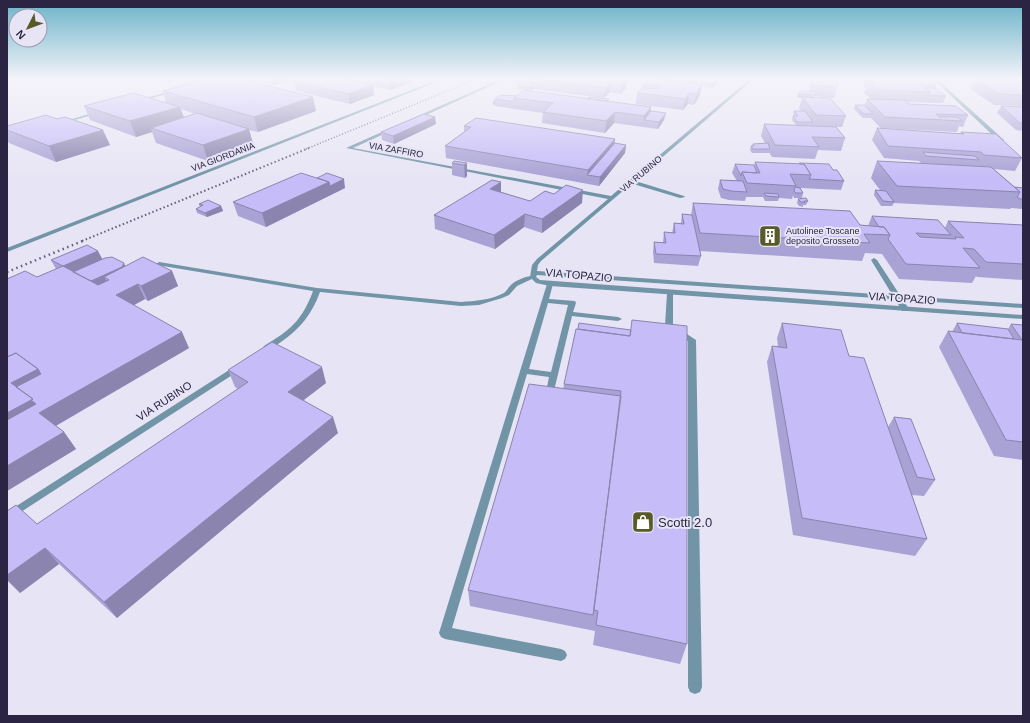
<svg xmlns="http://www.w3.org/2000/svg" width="1030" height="723" viewBox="0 0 1030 723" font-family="Helvetica,sans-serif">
  <rect width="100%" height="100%" fill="#e7e5f5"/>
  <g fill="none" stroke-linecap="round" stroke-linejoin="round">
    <path fill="#7194a6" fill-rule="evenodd" d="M632 180 684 196 685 197 680 198 630 183V181Z
      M874 258 877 260 909 309 908 311H902L901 309 871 260Z
      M159 262 317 288 461 302C475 301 491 300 504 293 507 291 509 286 512 284 517 280 529 275 535 276L536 277 517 286 509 295 502 298 479 305 461 306 320 292C312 314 300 329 281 342 276 345 272 349 267 350L263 348 264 346C290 330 302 321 313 291L157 265 156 264Z
      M550 282 553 284 549 299 575 301 576 303 573 312 618 317 622 319 618 321 572 316 552 399H546L545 397 549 377 527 374 452 628 561 649 565 651 567 655 565 659 561 661 445 639 441 637 439 633 547 284ZM548 303 568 305 551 372 529 369Z
      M670 291 673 293V325L696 340 702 687 700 692 695 694 690 692 688 687V341L665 326 667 293Z
      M237 365 240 366 241 368 240 370 7 521V512Z"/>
    <path fill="#7194a6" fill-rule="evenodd" d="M442 78H447L7 252V248Z
      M503 78H508L353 148 611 196 751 78H755L541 261 538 265 537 271 1023 304V308L537 275 536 277 540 280 1023 315V319L550 286 536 283 530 277 532 265 537 259 608 199 346 148Z
      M932 78H936L1004 140V142H1000Z
      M174 90 175 92 141 101 139 100Z
      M96 112 99 113 64 123 62 122Z"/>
    <path stroke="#635e78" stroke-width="1.5" stroke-dasharray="1 2" stroke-linecap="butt" d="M306 149 479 78"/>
    <path stroke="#635e78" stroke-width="2" stroke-dasharray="1.5 2.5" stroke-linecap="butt" d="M82 241 309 148"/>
    <path stroke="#635e78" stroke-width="2.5" stroke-dasharray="1.5 3.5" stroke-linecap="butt" d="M7 272 85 240"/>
  </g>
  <path fill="#a9a2d5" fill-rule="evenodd" d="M245 78H297L274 85Z
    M304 78H412V82L390 90 373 86 374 95 350 104 296 91 294 81Z
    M510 78 584 79 627 78 626 88 621 94 610 92 604 98 533 89 530 91 517 89V86L519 84 510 82Z
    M645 78H709L717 79V82L713 88 702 86 700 95 694 105 688 104 683 110 636 104 637 93 642 88 643 84 648 78Z
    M812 78H838L837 87 834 98 815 96 814 97 846 116 842 127H836L845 138 841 151 818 150 815 159 772 157 769 152V153H752L750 150 751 146H752L753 144 765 143 761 136 764 124 796 125 792 120 793 116H794L793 114 794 111H801L799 108 802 98H797L798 94 809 91Z
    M865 78H927L936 85 935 88 946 96 943 103 906 102 909 104 968 115 963 127 959 126 957 132 881 128 871 118H863L854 109 855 105 864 106 867 99H871L864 93 866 88 863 85Z
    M960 78H1023V106L994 105 970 89 973 82 964 81Z
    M163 91 316 111 258 132 249 130 253 144 208 161 156 143 152 132 136 137 90 120 84 106 166 103ZM181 109 195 114 184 117Z
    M501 95 609 102 651 107V111L664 120 658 129 614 123 605 133 542 123 543 113 495 106V104L493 105V101Z
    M1001 106 1023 107V131L1016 130 997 113Z
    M436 124 394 144 382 140 381 132Z
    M7 126 110 145 56 162 9 143 7 140Z
    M464 126 626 145 625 153 599 186 446 158 445 146 464 132Z
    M877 128 960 134 961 132 1022 158 1015 171 994 169 1015 187 1023 188V209L1011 208 1010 209 894 203 892 206H881L874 195 875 190H880L871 178 877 161 921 163 919 161 884 158 872 140Z
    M755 162 799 164V163L833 170 844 181 841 190 800 188 803 193 802 198H794L793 195 792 199 779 198 778 201H765L763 197H746L745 201 729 200 721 198 718 189 720 180 737 181 732 173 735 164 754 166Z
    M452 163H467V176L465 178 452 175Z
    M345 188 266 227 238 216 233 202Z
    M501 192 530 201 582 203 542 233 524 227 495 249 435 229 434 215Z
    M798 199 808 201 806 205H803V207L799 206 797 203Z
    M693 203 860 225 868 226 872 216 945 228 948 221 1023 225V280L977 277 976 276 972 283 899 279 882 254 865 253 862 261 700 251 701 256 698 266 654 263 653 252 654 242H663L664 232 672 233 674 223H681L682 214 691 215Z
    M199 204 221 206 223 211 207 217 197 213 196 209 200 207Z
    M51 260 125 266 172 271 178 286 148 301 145 299 134 305 189 348 56 426 64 432 76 449 7 491V279L37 277 56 269Z
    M782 323 849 356 888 427 894 417 935 480 924 496 912 495 927 539 915 556 793 535 767 362 772 346 778 347 777 338Z
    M957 323 1008 329 1011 324 1023 325V460L994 456 939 347 948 331 952 332Z
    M631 330 687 644 680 664 593 645 595 631 470 606 468 590 563 389 564 384Z
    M228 370 326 383 304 400 338 433 117 618 59 564 20 593 37 524 238 389 235 387Z"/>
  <path fill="#8a84ae" d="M273 78H297L274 85Z
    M395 78H412V82L390 90 389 80Z
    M627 78 626 88 621 94 622 83Z
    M717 79V82L713 88 714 84Z
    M611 82 610 92 604 98 605 88Z
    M702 84 700 95 694 105 696 94Z
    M373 85 374 95 350 104 348 94Z
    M533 85V89L530 91V87Z
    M689 93 688 104 683 110 685 99Z
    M313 97 316 111 258 132 254 117Z
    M493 101H495V104L493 105Z
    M180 107 185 121 151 128 152 132 136 137 130 121Z
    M651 107 650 118 644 120V116Z
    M615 112 614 123 605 133 606 121Z
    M666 113 664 120 658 129 659 122Z
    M435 117 436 124 394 144 393 136Z
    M249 129 253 144 208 161 203 145Z
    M103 130 110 145 56 162 49 146Z
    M615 139 614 151 587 175 588 170Z
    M626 145 625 153 599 186 600 177Z
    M467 163V176L465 178 464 165Z
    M344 179 345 188 266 227 262 213 329 182Z
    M501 182V195L490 189Z
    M583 190 582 203 542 233V219Z
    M221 206 223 211 207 217 205 213Z
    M525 214 524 227 495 249 494 235Z
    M98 251 106 266 78 278 63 266Z
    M124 263 128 273 109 280 104 277 109 285 93 293 87 283Z
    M172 271 178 286 148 301 141 286Z
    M138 284 145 299 123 311 105 300Z
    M182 332 189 348 50 429 7 444V413L12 383 7 364 38 369 52 390Z
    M322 367 326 383 293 408 288 392Z
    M333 417 338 433 117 618 104 602Z
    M64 432 76 449 7 491V466Z
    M45 548 59 564 20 593 7 580V575Z"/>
  <path fill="#c5bcf8" stroke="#8a84ae" d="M210 78H237L313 97 254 117 163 91Z
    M304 78H342L373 85 348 94 294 81Z
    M380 78H395L389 80Z
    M525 78H541L539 79V80Z
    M541 78H577L584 79 585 78H627L622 83 611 82 605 88 539 79Z
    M648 78 702 84 696 94 689 93 685 99 637 93 642 88 657 89 660 86 643 84Z
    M704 78H709L717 79 714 84 701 82Z
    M812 78H838L837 87 811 85Z
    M869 78H927L936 85 920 84 930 92 876 90 868 83H875Z
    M974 79 1023 80V95L999 94Z
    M522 82 539 84V86L533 85 530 87 517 86Z
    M924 88H935L946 96 928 95 930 92Z
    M524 90 651 107 644 116 615 112 606 121 543 112 553 103 514 98Z
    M802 91 816 92 815 95 798 94Z
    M133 93 180 107 130 121 84 106Z
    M501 95 516 96 514 98V102L495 99Z
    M589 97 609 99 607 101 587 99Z
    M802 97 830 98 846 116 816 115Z
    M867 99 904 100 909 104 956 106 968 115 936 114 939 117H958L962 121 885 117Z
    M855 105H864L873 114H864Z
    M1001 106 1023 107V123H1020Z
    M651 111 666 113 659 122 644 120Z
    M794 111H805L813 122H797L793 116H798Z
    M197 113 249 129 203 145 151 128Z
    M424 114 435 117 393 136 381 132Z
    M46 115 57 119 65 117 103 130 49 146 7 130V126Z
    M476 118 615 139 588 170 445 146 471 127 464 126Z
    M764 124 836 127 845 138 812 137 819 147 775 145Z
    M877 128 964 134 961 132 996 134 1022 158 984 155 981 152 888 146Z
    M615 143 626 145 600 177 587 175Z
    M768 143 770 149H753L751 146H754L753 144Z
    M923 152 975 156 979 160 926 156Z
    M454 161 467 163 464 165 452 163Z
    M877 161 991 167 1020 192 897 186Z
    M755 162 804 164 811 175 790 174 796 186 747 183 742 172 760 173Z
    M799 163 829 164 833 170H837L844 181 809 179 811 175 804 164H800Z
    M735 164 754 165 757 173 742 172 741 176Z
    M301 173 329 182 262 213 233 202Z
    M327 173 344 179 330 186 329 182 317 178Z
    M492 180 501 182 490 189 530 201 545 191 554 194 566 185 583 190 542 219 525 214 494 235 434 215Z
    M720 180 743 181 747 192 731 191 723 189Z
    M795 187 800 188 803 193H796L794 191Z
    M1015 187 1023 188V199H1020L1017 197 1020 192Z
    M875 190 886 191 894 202 883 201Z
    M764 193 778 194 779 197 766 196Z
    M806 198 808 201H804L805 202H801L798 199Z
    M208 200 221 206 205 213 196 209 203 205 199 204Z
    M693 203 850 211 860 225 884 227 890 235 864 234 870 243 700 233Z
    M682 214 692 215 701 256 656 254 654 242 666 243 664 232 675 233 674 223 684 224Z
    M872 216 938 220 951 235 916 233 920 237 956 239 955 237 964 238 948 221 1023 225V264L986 262 974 249 963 248 980 268 906 264 888 239 890 235 884 227H879Z
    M87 245 98 251 63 266 98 285 109 280 104 277 143 257 172 271 141 286 138 284 116 295 182 332 39 413 64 432 7 466V420L36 404 31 400 33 399 16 387 41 374 38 369 16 353 7 357V279L25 271 37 277 63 266 51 260Z
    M112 257 124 263 122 267 91 281 73 272 105 258Z
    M632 320 687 326V644L596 625 598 611 594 610 621 391 564 384 576 329 630 336Z
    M579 323 631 330 630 336 578 329Z
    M782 323 841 330 849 356 864 358 927 539 802 518 772 346 787 348Z
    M957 323 1008 329 1014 339 962 333Z
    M1011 324 1023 325V442L1006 440 948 331 1022 340Z
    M272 342 322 367 288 392 333 417 104 602 45 548 7 575V511L16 505 37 524 248 382 228 370Z
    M16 353 38 369 11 383 33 399 7 413V357Z
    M529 384 621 396 593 615 468 590Z
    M894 417 911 419 935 480 917 477Z"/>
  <linearGradient id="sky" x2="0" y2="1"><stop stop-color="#69b3c7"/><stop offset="0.44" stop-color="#f4f3fa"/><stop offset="1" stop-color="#f4f3fa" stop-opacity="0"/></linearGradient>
  <rect width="1030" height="179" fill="url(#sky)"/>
  <defs>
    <g id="building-square" transform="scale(1.15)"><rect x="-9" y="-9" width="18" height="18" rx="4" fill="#585a28" stroke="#e7e5f5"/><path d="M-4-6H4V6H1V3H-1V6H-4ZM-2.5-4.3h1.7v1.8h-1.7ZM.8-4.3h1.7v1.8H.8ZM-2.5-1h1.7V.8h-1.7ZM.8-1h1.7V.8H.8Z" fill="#fff"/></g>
    <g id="shop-square" transform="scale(1.15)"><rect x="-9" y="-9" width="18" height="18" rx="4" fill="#585a28" stroke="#e7e5f5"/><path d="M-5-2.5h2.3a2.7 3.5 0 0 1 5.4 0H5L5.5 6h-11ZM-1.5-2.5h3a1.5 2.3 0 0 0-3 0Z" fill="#fff"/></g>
  </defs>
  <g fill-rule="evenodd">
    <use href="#building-square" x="770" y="236"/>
    <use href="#shop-square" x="643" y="522"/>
  </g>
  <g text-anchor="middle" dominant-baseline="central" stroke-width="4" stroke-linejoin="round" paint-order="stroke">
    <g font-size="9" fill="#2b2543" stroke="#e7e5f5">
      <text transform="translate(396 150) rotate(10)">VIA ZAFFIRO</text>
      <text transform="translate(223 157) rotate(-21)">VIA GIORDANIA</text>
      <text transform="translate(641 174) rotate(-40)">VIA RUBINO</text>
    </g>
    <g font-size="9" fill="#2b2543" stroke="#e7e5f5" text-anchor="start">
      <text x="786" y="231">Autolinee Toscane<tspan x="786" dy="10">deposito Grosseto</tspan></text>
    </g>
    <g font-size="11" fill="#2b2543" stroke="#e7e5f5">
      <text transform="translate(579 275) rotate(5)">VIA TOPAZIO</text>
      <text transform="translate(902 298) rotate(4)">VIA TOPAZIO</text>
      <text transform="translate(164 401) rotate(-33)">VIA RUBINO</text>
    </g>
    <g font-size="13" fill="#2b2543" stroke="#e7e5f5" text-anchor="start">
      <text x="658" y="522">Scotti 2.0</text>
    </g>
  </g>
  <rect width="1030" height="723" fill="none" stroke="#2b2543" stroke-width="16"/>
  <g transform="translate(28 28) rotate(228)"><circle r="19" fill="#e7e5f5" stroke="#9c98ae"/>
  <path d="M0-3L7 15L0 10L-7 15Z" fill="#585a28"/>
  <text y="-6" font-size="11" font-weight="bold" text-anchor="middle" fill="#2b2543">N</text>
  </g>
</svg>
